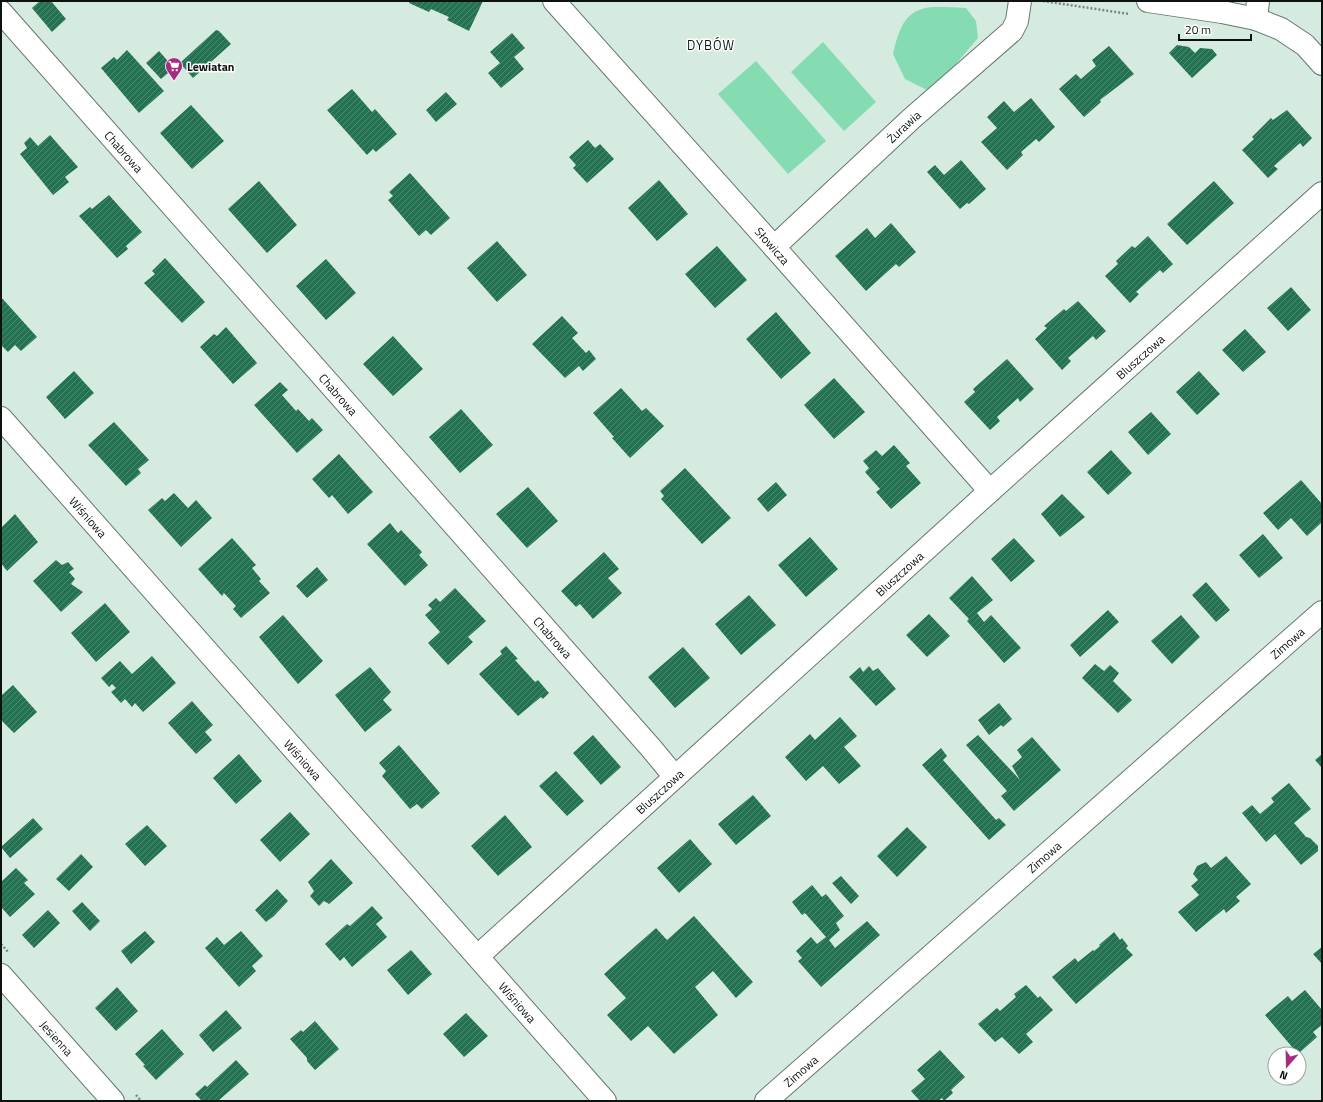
<svg xmlns="http://www.w3.org/2000/svg" width="1323" height="1102" viewBox="0 0 1323 1102" font-family="'Titillium Web',sans-serif">
  <defs>
    <pattern id="building-hatch" width="6" height="6" patternUnits="userSpaceOnUse"><rect width="6" height="6" fill="#237252"/><path d="M-1 1l2-2M0 6l6-6M5 7l2-2" fill="none" stroke="#4f8770"/></pattern>
  </defs>
  <rect width="100%" height="100%" fill="#d6ebe0"/>
  <path fill="#85dcb3" d="M947 7 966 8 976 21 978 38 955 65 927 90 905 79 893 54C897 38 901 17 919 10 927 6 938 7 947 7Z
    M823 42 876 102 844 131 791 72Z
    M756 61 826 141 788 174 718 94Z"/>
  <path fill="url(#building-hatch)" d="M40 1H51L66 19 52 32 32 8Z
    M410 1H483L469 31 447 20 449 17 431 9 429 12 409 3Z
    M216 30 219 31 231 44 193 78 180 63Z
    M512 33 525 48 514 57 524 69 501 88 488 73 500 63 490 52Z
    M1177 45 1189 47 1195 53 1200 48 1212 49 1217 55 1192 78 1169 53Z
    M1109 46 1134 74 1100 100 1101 102 1084 117 1059 89 1076 74 1081 79 1089 72 1096 66 1092 60Z
    M127 50 164 91 139 113 101 68 114 57 117 60Z
    M159 51 174 68 161 79 146 63Z
    M352 89 372 112 375 109 397 134 376 152 373 149 367 155 327 110Z
    M446 92 457 104 436 122 426 110Z
    M1031 98 1055 127 1039 142 1036 139 1021 152 1023 155 1007 170 981 142 997 128 987 117 1004 101 1014 112Z
    M191 105 224 141 192 169 160 133Z
    M1287 110 1312 138 1303 147 1300 143 1274 166 1278 169 1268 178 1242 150 1254 139 1252 137 1271 118 1273 120Z
    M50 135 78 167 65 177 69 182 53 195 20 154 27 148 24 143 30 137 38 146Z
    M588 140 595 148 600 144 614 159 587 183 573 168 576 165 569 157Z
    M961 160 986 189 969 204 967 203 960 209 927 172 935 165 944 175Z
    M410 173 450 218 431 235 426 230 419 236 388 200 393 196 389 192Z
    M659 180 688 214 657 241 628 208Z
    M259 181 297 225 267 253 228 209Z
    M1214 181 1234 203 1187 245 1167 224Z
    M109 195 142 232 126 246 128 249 117 258 79 216 90 207 92 209Z
    M891 223 916 252 899 267 896 264 866 291 835 256 867 228 875 238Z
    M1148 236 1173 264 1163 273 1160 270 1136 292 1139 294 1130 303 1105 276 1118 264 1116 261 1132 246 1135 248Z
    M497 241 527 275 497 302 467 268Z
    M717 246 747 280 715 308 685 274Z
    M165 258 205 302 182 323 144 283 155 274 152 271Z
    M326 259 356 293 326 320 296 286Z
    M1291 287 1311 310 1288 331 1267 308Z
    M1 297 37 337 21 351 15 345 8 352 1 345Z
    M1078 301 1106 331 1096 340 1093 336 1068 358 1071 361 1062 370 1035 339 1047 328 1044 326 1064 309 1066 311Z
    M776 312 811 353 781 379 746 339Z
    M562 316 578 333 572 338 586 353 589 350 596 359 583 371 579 366 565 378 532 344Z
    M226 327 257 363 233 384 200 347 214 334 217 336Z
    M1245 329 1266 352 1243 372 1222 350Z
    M393 336 423 369 393 396 363 364Z
    M1007 359 1034 389 1020 402 1018 398 997 417 1000 421 990 430 964 402 975 392 973 389Z
    M74 371 94 393 65 419 46 397Z
    M1199 371 1220 394 1197 415 1176 392Z
    M834 378 865 412 834 439 804 405Z
    M280 382 288 390 282 395 296 411 298 409 309 421 312 418 323 430 297 453 254 405Z
    M621 388 642 411 646 408 664 426 630 458 612 438 614 437 593 413Z
    M461 409 493 445 460 473 429 437Z
    M1151 412 1171 434 1148 455 1128 432Z
    M114 422 149 460 138 469 141 473 126 486 88 445Z
    M894 445 910 463 906 466 921 483 891 509 876 492 880 489 865 472 869 468 863 461 876 450 882 456Z
    M1111 450 1132 473 1108 495 1087 472Z
    M339 454 373 492 348 514 332 495 329 498 312 479Z
    M685 468 731 518 702 544 661 499 664 496 660 491Z
    M1301 480 1322 504V522L1307 536 1291 518 1278 530 1263 513Z
    M776 482 787 495 768 512 757 499Z
    M528 487 558 521 527 548 496 514Z
    M174 493 188 508 196 500 212 518 181 547 148 510 162 498 165 501Z
    M1062 494 1085 517 1060 537 1041 514Z
    M15 514 38 542 7 571 1 563V528Z
    M390 523 398 533 401 530 422 552 419 555 428 565 405 586 367 544Z
    M1263 534 1283 558 1259 578 1239 555Z
    M810 537 838 569 806 597 778 565Z
    M232 538 256 565 252 568 261 579 259 581 270 593 241 618 233 609 236 606 224 593 222 596 198 569Z
    M1014 538 1035 561 1011 582 991 559Z
    M604 552 619 569 608 578 622 593 593 619 580 604 576 607 561 591Z
    M56 560 62 565 68 562 74 569 69 572 75 579 71 584 83 592 61 612 33 581Z
    M317 567 328 580 307 598 296 586Z
    M972 576 993 600 977 613 984 622 991 615 1021 648 1004 663 967 621 969 619 949 598Z
    M1206 582 1230 610 1216 622 1192 595Z
    M455 588 486 621 468 637 473 642 448 665 428 643 440 632 425 615 432 609 428 605 436 598 440 602Z
    M749 595 776 625 741 655 715 624Z
    M105 603 130 632 96 662 71 633Z
    M1108 610 1119 622 1080 657 1070 645Z
    M929 614 950 636 927 657 906 635Z
    M283 615 323 661 298 684 259 637Z
    M1181 615 1200 637 1172 664 1151 641Z
    M506 646 518 659 515 660 535 682 538 680 549 693 543 699 541 697 518 716 479 674 502 654 500 651Z
    M683 647 710 678 675 708 648 677Z
    M152 656 176 683 143 712 135 703 132 707 125 699 121 703 111 692 116 688 112 684 109 687 101 678 120 661 132 674Z
    M1095 664 1104 671 1110 665 1119 673 1113 681 1132 700 1118 713 1082 678Z
    M869 666 873 671 878 668 896 689 876 706 849 677 860 667 863 672Z
    M370 667 391 692 383 700 392 710 365 732 335 695Z
    M13 685 37 712 14 733 1 720V694L2 695Z
    M192 701 213 725 205 732 212 740 196 754 168 723Z
    M999 703 1012 719 1003 727 1001 725 989 735 978 720Z
    M840 717 857 736 844 747 861 766 839 784 823 766 806 781 785 757 810 734 815 740Z
    M593 735 621 767 601 785 573 753Z
    M978 735 1020 780 1012 766 1022 757 1017 750 1032 737 1061 770 1014 811 1001 796 1007 791 966 745Z
    M399 745 440 793 422 809 417 804 410 809 382 776 386 771 379 763Z
    M941 748 947 756 943 760 996 820 999 818 1006 825 989 840 922 765Z
    M239 754 262 781 236 804 213 778Z
    M1322 754V768L1315 760Z
    M556 771 584 801 567 816 539 786Z
    M1289 783 1311 809 1294 823 1306 837 1310 838 1318 846V851L1301 865 1275 834 1266 842 1242 813 1252 805 1260 814 1274 802 1271 798Z
    M753 795 771 816 736 845 718 824Z
    M290 812 310 834 280 862 260 840Z
    M505 815 532 847 498 876 471 846Z
    M33 818 43 829 10 858 1 847Z
    M147 825 167 846 145 866 125 844Z
    M907 827 927 847 897 877 877 856Z
    M690 839 712 864 679 893 657 868Z
    M81 854 93 867 69 891 56 879Z
    M1226 856 1251 884 1236 897 1240 901 1226 913 1224 909 1196 932 1178 912 1199 895 1191 886 1198 880 1193 874 1197 866 1206 862 1211 868Z
    M331 859 353 883 329 904 324 901 319 906 310 896 314 891 308 882Z
    M16 868 28 880 24 883 35 894 10 917 1 907V882Z
    M841 876 859 896 851 904 832 883Z
    M812 885 822 897 826 894 844 916 836 923 840 930 829 940 835 948 867 921 880 935 821 987 798 961 802 958 796 951 811 937 817 944 826 937 805 913 802 915 792 902Z
    M277 889 288 901 274 916 266 922 255 910Z
    M82 902 100 921 90 931 72 911Z
    M372 906 383 918 376 924 387 937 352 967 344 957 340 961 325 944 347 924 350 926Z
    M48 910 60 923 34 948 22 935Z
    M694 916 753 982 736 998 713 971 695 987 718 1015 674 1054 648 1026 631 1041 607 1015 626 998 604 974 656 928 667 940Z
    M145 931 155 942 131 964 121 951Z
    M241 931 263 956 252 966 256 971 239 987 205 948 217 937 224 945Z
    M1114 932 1120 940 1122 938 1128 946 1126 948 1133 955 1076 1004 1052 977 1075 958 1078 962 1093 950 1094 951 1100 946 1099 945Z
    M1322 947V964L1313 954Z
    M411 950 432 974 408 995 387 970Z
    M1026 985 1038 998 1040 996 1053 1010 1026 1034 1033 1042 1019 1054 1002 1037 995 1042 978 1024 997 1008 1000 1011 1016 997 1014 994Z
    M117 987 138 1011 116 1031 95 1008Z
    M1305 990 1322 1010V1025L1313 1032 1317 1037 1298 1054 1265 1015 1288 996 1292 1001Z
    M226 1010 242 1028 213 1052 199 1035Z
    M466 1013 488 1036 464 1057 443 1034Z
    M315 1021 339 1049 315 1070 307 1061V1058L290 1039 301 1030 303 1032Z
    M162 1029 184 1054 156 1080 143 1066 145 1065 135 1054Z
    M940 1050 965 1077 951 1090 953 1093 944 1101 942 1098 938 1101H920L911 1091 925 1079 917 1070Z
    M236 1060 249 1074 218 1101H202L195 1094 205 1085 207 1087Z"/>
  <g fill="none" stroke-linecap="round" stroke-linejoin="round">
    <g stroke="#65786e" stroke-width="24">
      <g id="minor">
        <path id="s1" d="M554 1 774 247 990 491"/>
        <path d="M1148 1 1222 12 1256 19 1281 29 1305 45 1322 64"/>
        <path id="s2" d="M1 12 651 748 675 777"/>
        <path d="M1256 19 1258 1"/>
        <path id="s3" d="M774 247 911 119 1012 31 1017 21 1020 1"/>
        <path id="s4" d="M1 418 605 1101"/>
        <path id="s5" d="M478 956 990 491 1322 193"/>
        <path id="s6" d="M1 975 113 1101"/>
        <path id="s7" d="M766 1101 1322 612"/>
      </g>
    </g>
    <path stroke="#798780" stroke-width="2.5" stroke-dasharray="2 2" stroke-linecap="butt" d="M1043 1 1129 14
      M1 944 9 953
      M136 1095 141 1101"/>
    <use href="#minor" stroke="#fff" stroke-width="22"/>
  </g>
  <defs>
    <g id="supermarket-pin" transform="scale(0.9)"><path d="M0 17L-7.5 6A9.5 9.5 0 1 1 7.5 6Z" fill="#a62c81" stroke="#fff"/><path d="M-6-5.5h2.5l.6 2H6L4.5 2H-2.5L-4.4-4H-6ZM-1.5 3.2a1.3 1.3 0 1 0 .1 0ZM3 3.2a1.3 1.3 0 1 0 .1 0Z" fill="#fff"/></g>
  </defs>
  <g fill-rule="evenodd">
    <use href="#supermarket-pin" x="174" y="66"/>
  </g>
  <g text-anchor="middle" dominant-baseline="central" stroke-width="3" stroke-linejoin="round" paint-order="stroke">
    <g font-size="12" font-weight="bold" fill="#0b120f" stroke="#fff" text-anchor="start">
      <text x="187" y="66">Lewiatan</text>
    </g>
    <g font-size="12" fill="#0b120f" stroke="#fff">
      <text stroke="none"><textPath href="#s3" startOffset="177">Żurawia</textPath></text>
      <text stroke="none"><textPath href="#s2" startOffset="186">Chabrowa</textPath></text>
      <text stroke="none"><textPath href="#s1" startOffset="328">Słowicza</textPath></text>
      <text stroke="none"><textPath href="#s5" startOffset="893">Bluszczowa</textPath></text>
      <text stroke="none"><textPath href="#s2" startOffset="510">Chabrowa</textPath></text>
      <text stroke="none"><textPath href="#s4" startOffset="132">Wiśniowa</textPath></text>
      <text stroke="none"><textPath href="#s5" startOffset="569">Bluszczowa</textPath></text>
      <text stroke="none"><textPath href="#s2" startOffset="834">Chabrowa</textPath></text>
      <text stroke="none"><textPath href="#s7" startOffset="694">Zimowa</textPath></text>
      <text stroke="none"><textPath href="#s4" startOffset="456">Wiśniowa</textPath></text>
      <text stroke="none"><textPath href="#s5" startOffset="245">Bluszczowa</textPath></text>
      <text stroke="none"><textPath href="#s7" startOffset="370">Zimowa</textPath></text>
      <text stroke="none"><textPath href="#s4" startOffset="780">Wiśniowa</textPath></text>
      <text stroke="none"><textPath href="#s6" startOffset="84">Jesienna</textPath></text>
      <text stroke="none"><textPath href="#s7" startOffset="46">Zimowa</textPath></text>
    </g>
    <g font-size="13" letter-spacing="1" fill="#0b120f" stroke="#fff">
      <text x="711" y="45">DYBÓW</text>
    </g>
  </g>
  <rect width="1323" height="1102" fill="none" stroke="#0b120f" stroke-width="4"/>
  <g transform="translate(1287 1066) rotate(200)"><circle r="19" fill="#ffffff" stroke="#9da09f"/>
  <path d="M0-3L7 15L0 10L-7 15Z" fill="#a62c81"/>
  <text y="-6" font-size="11" font-weight="bold" text-anchor="middle" fill="#0b120f">N</text>
  </g>
  <path d="M1179 34v6h72v-6" fill="none" stroke="#0b120f" stroke-width="2"/>
  <text x="1185" y="34" font-size="12" fill="#0b120f" stroke="#ffffff" stroke-width="3" paint-order="stroke">20 m</text>
</svg>
